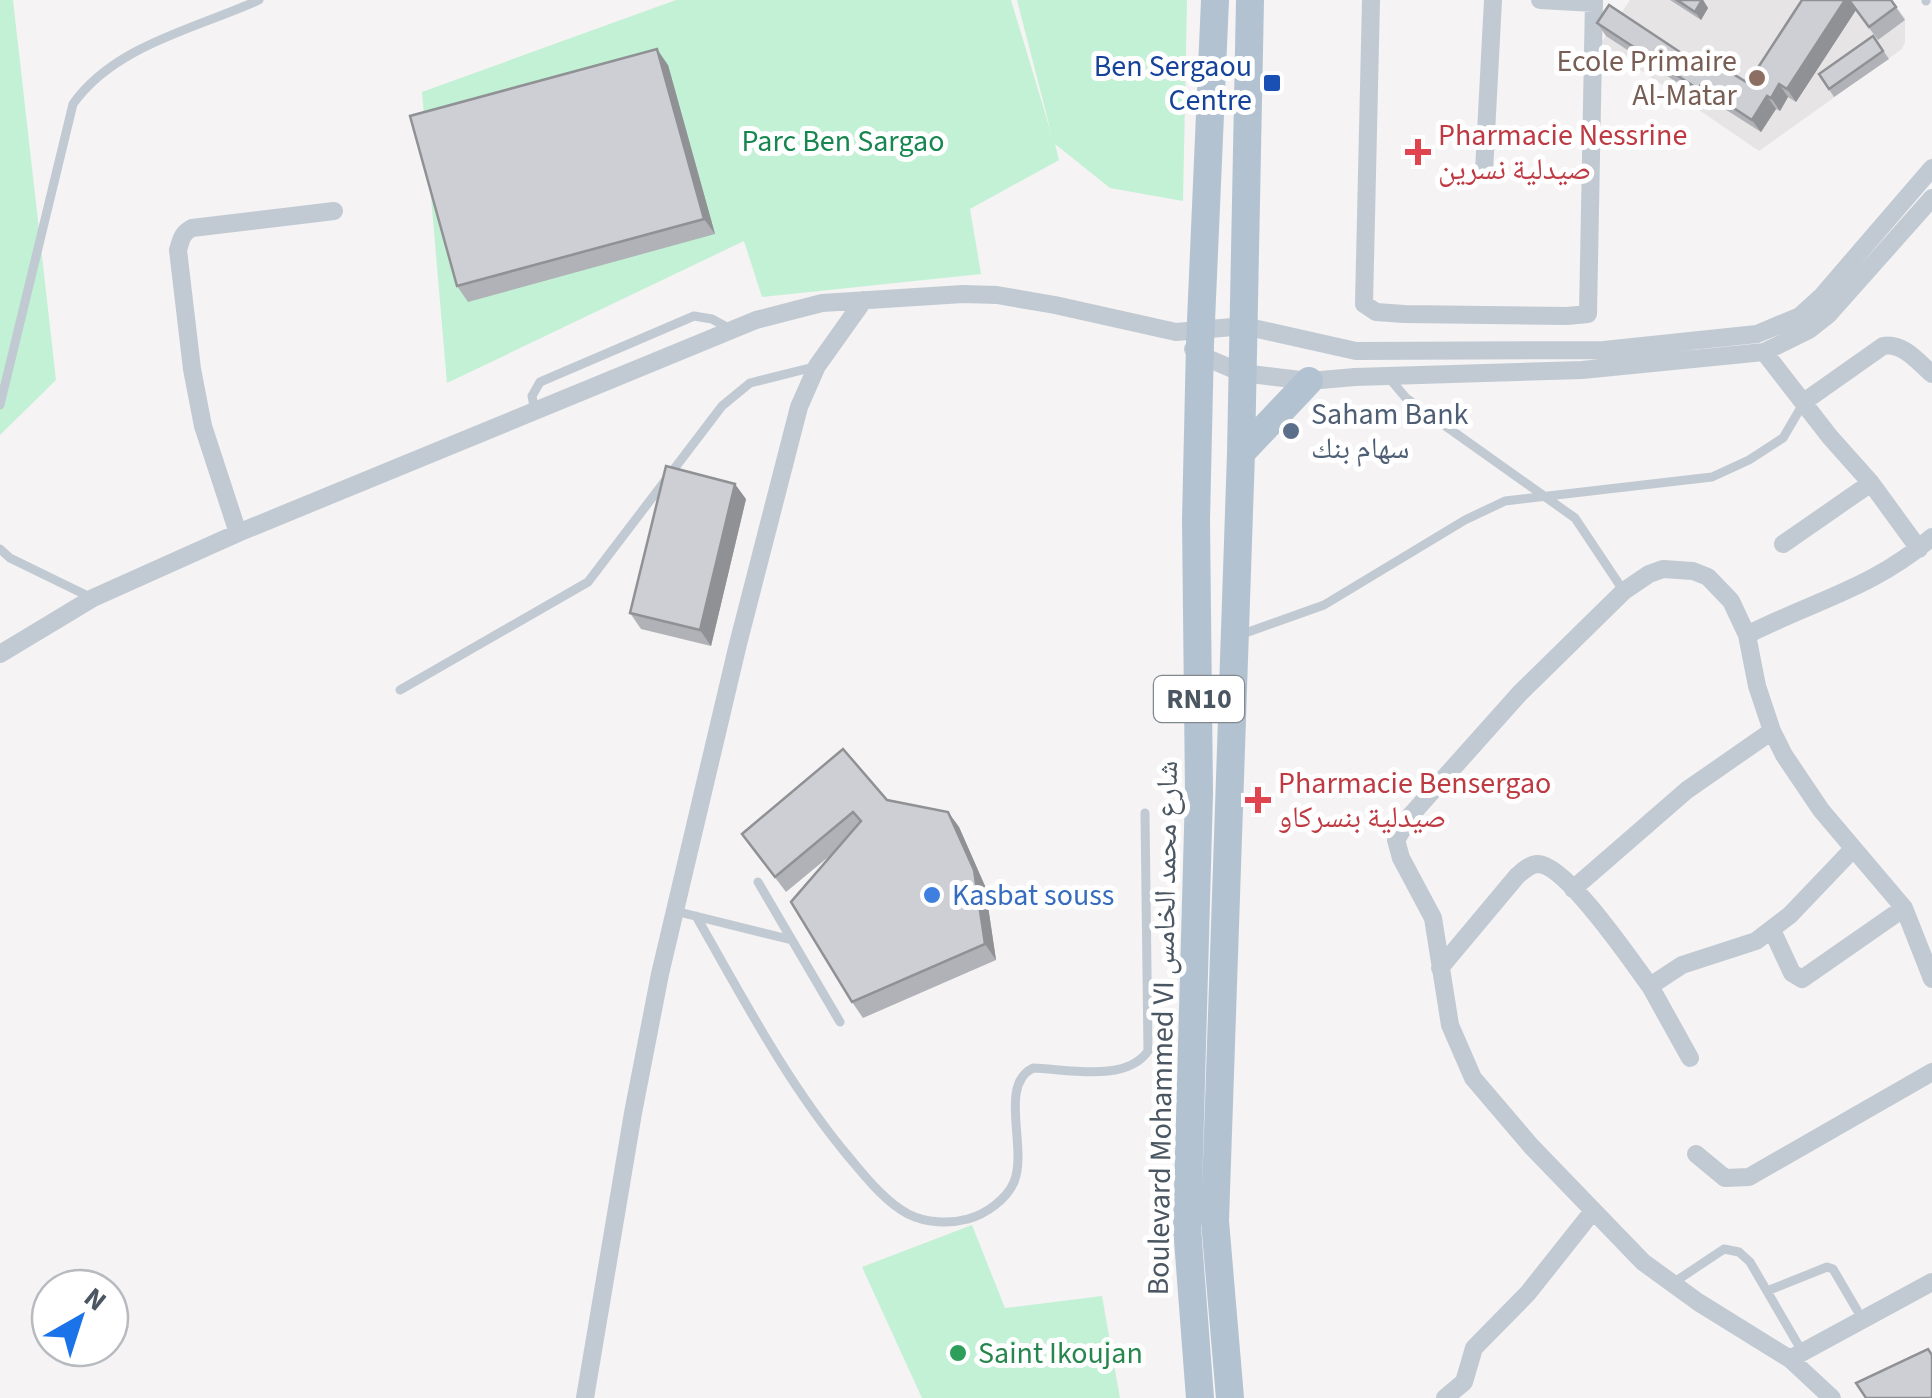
<svg xmlns="http://www.w3.org/2000/svg" width="1932" height="1398" viewBox="0 0 1932 1398" font-family="'Source Sans 3','Noto Naskh Arabic',sans-serif">
  <rect width="100%" height="100%" fill="#f5f3f3"/>
  <path fill="#e6e4e5" d="M1630 0H1891L1905 18V42L1902 49 1759 151 1601 43Z"/>
  <path fill="#c3f1d5" d="M0 0H13L56 380 0 435Z
    M676 0H1011L1052 136 1017 0H1187L1183 201 1110 188 1055 144 1059 160 970 209 981 274 762 297 744 241 447 383 422 92Z
    M972 1225 1005 1308 1102 1296 1120 1398H922L862 1267Z"/>
  <g fill="none" stroke-linecap="round" stroke-linejoin="round">
    <path stroke="#c1cad2" stroke-width="9" d="M1926 0V1
      M1390 379 1406 398 1575 518 1623 590
      M0 405 73 104C115 45 195 29 259 0
      M535 411 532 396 540 382 694 316 712 319 732 330
      M0 549 10 558 90 597
      M1237 636 1324 605 1465 520 1505 501 1712 477 1749 460 1783 438 1803 404
      M400 690 588 582 722 406 750 383 814 367
      M758 882 840 1022
      M675 911 792 940
      M696 916C743 998 787 1083 848 1156 865 1176 884 1201 908 1214 926 1223 949 1224 968 1219 986 1214 1007 1199 1014 1182 1028 1148 998 1085 1033 1068 1067 1069 1126 1083 1148 1051L1145 813
      M1673 1283 1724 1249 1739 1252 1750 1262 1803 1353
      M1767 1291 1827 1267 1833 1269 1857 1310"/>
    <path stroke="#c1cad2" stroke-width="18" d="M1371 0 1364 304 1376 312 1404 314 1567 316 1588 314 1594 0
      M1540 0 1594 3
      M1484 171 1493 0
      M1193 349 1200 355 1242 373 1309 381 1355 377 1582 370 1764 352 1809 330 1828 315 1932 198
      M1764 352 1830 437 1871 483 1919 549
      M1805 401 1883 346C1903 342 1918 362 1932 374
      M238 533 203 426 192 369 178 250C181 240 182 233 192 228L334 211
      M1783 544 1871 483
      M1747 635C1813 601 1874 588 1932 537
      M0 654 93 598 238 533 756 320 822 303 963 294 997 295 1055 305 1176 332 1244 326 1356 351 1604 350 1757 334 1800 316 1821 297 1932 168
      M1573 889 1687 790 1772 731
      M1772 930 1792 973 1802 979 1904 908
      M1440 968 1517 876C1523 871 1530 864 1538 864 1567 865 1632 962 1650 986
      M1690 1058 1650 986 1682 965 1756 941 1790 915 1853 849
      M1696 1154 1725 1178 1749 1177 1932 1072
      M1790 1359 1932 1282
      M585 1398 633 1113 660 974 738 644 799 407 817 366 864 300
      M1445 1398 1464 1382 1474 1348 1528 1293 1593 1211
      M1832 1398 1790 1359 1698 1302 1643 1262 1531 1146 1473 1078 1450 1025 1433 918 1401 858 1396 840 1411 815 1520 693 1624 591 1649 574 1663 569 1693 571 1708 577 1731 601 1747 635 1757 686 1772 731 1784 755 1821 810 1904 908 1932 979"/>
    <path stroke="#b3c2d1" stroke-width="28" d="M1241 453 1309 381
      M1200 1398 1187 1227 1199 793 1196 520 1200 344 1215 0
      M1230 1398 1215 1221 1241 453 1250 0"/>
  </g>
  <path fill="#b0b2b7" d="M1670 0H1703L1708 8 1701 20Z
    M1802 0H1891L1905 20 1878 40 1856 10 1796 102 1788 97 1780 111 1776 109 1761 132 1709 99 1707 102 1606 36 1597 23 1710 72 1748 83Z
    M1873 36 1889 59 1834 97 1819 74Z
    M668 65 715 234 468 302 457 286Z
    M746 499 711 646 641 629 630 613Z
    M887 800 948 812 959 827 985 886 996 960 863 1018 852 1002 832 854 786 892 742 834Z"/>
  <path fill="#909195" d="M1703 0 1708 8 1701 20 1695 12Z
    M1845 0H1849L1856 10 1796 102 1787 89Z
    M657 49 668 65 715 234 704 219Z
    M1779 84 1788 97 1780 111 1771 98Z
    M1700 86 1709 99 1707 102 1698 89Z
    M1767 96 1776 109 1761 132 1752 120Z
    M735 484 746 499 711 646 700 630Z
    M948 812 959 827 985 886 996 960 985 944Z"/>
  <path fill="#cdcfd5" stroke="#909195" stroke-width="2.5" d="M1677 0H1702L1695 12Z
    M1802 0H1845L1787 89 1779 84 1771 98 1767 96 1752 120 1700 86 1698 89 1597 23 1609 5 1710 72 1715 63 1748 83Z
    M1849 0H1891L1896 7 1869 27Z
    M1873 36 1883 51 1829 89 1819 74Z
    M657 49 704 219 457 286 410 116Z
    M666 466 735 484 700 630 630 613Z
    M843 749 887 800 948 812 974 870 985 944 852 1002 791 902 861 821 853 812 775 877 742 834Z
    M1928 1349 1932 1355V1398H1866L1856 1383Z"/>
  <circle fill="#8d6e63" stroke="#fff" stroke-width="4" cx="1757" cy="78" r="10"/>
  <rect fill="#1a4fb4" stroke="#fff" stroke-width="4" x="1262" y="73" width="20" height="20" rx="5"/>
  <g fill="#e0444e" stroke="#fff" stroke-width="4">
    <path d="M1413 137h10v10h10v10h-10v10h-10v-10h-10v-10h10z"/>
    <path d="M1253 785h10v10h10v10h-10v10h-10v-10h-10v-10h10z"/>
  </g>
  <circle fill="#5c6f8a" stroke="#fff" stroke-width="4" cx="1291" cy="431" r="10"/>
  <circle fill="#3f7fe0" stroke="#fff" stroke-width="4" cx="932" cy="895" r="10"/>
  <circle fill="#2e9e5b" stroke="#fff" stroke-width="4" cx="958" cy="1353" r="10"/>
  <g text-anchor="middle" dominant-baseline="central" stroke-width="10" stroke-linejoin="round" paint-order="stroke">
    <rect fill="#fff" stroke="#808990" stroke-width="2.5" x="1154" y="676" width="90" height="46" rx="8"/>
    <g font-size="28" font-weight="bold" fill="#4a5661">
      <text x="1199" y="699">RN10</text>
    </g>
    <g font-size="30" fill="#785e54" stroke="#fff" text-anchor="end">
      <text x="1737" y="61">Ecole Primaire<tspan x="1737" dy="34">Al-Matar</tspan></text>
    </g>
    <g font-size="30" fill="#164399" stroke="#fff" text-anchor="end">
      <text x="1252" y="66">Ben Sergaou<tspan x="1252" dy="34">Centre</tspan></text>
    </g>
    <g font-size="30" fill="#be3a42" stroke="#fff" text-anchor="start">
      <text x="1438" y="135">Pharmacie Nessrine<tspan x="1438" dy="34">صيدلية نسرين</tspan></text>
      <text x="1278" y="783">Pharmacie Bensergao<tspan x="1278" dy="34">صيدلية بنسركاو</tspan></text>
    </g>
    <g font-size="30" fill="#17864f" stroke="#fff">
      <text x="843" y="141">Parc Ben Sargao</text>
    </g>
    <g font-size="30" fill="#4e5e75" stroke="#fff" text-anchor="start">
      <text x="1311" y="414">Saham Bank<tspan x="1311" dy="34">سهام بنك</tspan></text>
    </g>
    <g font-size="30" fill="#366cbe" stroke="#fff" text-anchor="start">
      <text x="952" y="895">Kasbat souss</text>
    </g>
    <g font-size="30" fill="#4a5661" stroke="#fff">
      <text transform="translate(1163 1028) rotate(-89)">Boulevard Mohammed VI شارع محمد الخامس</text>
    </g>
    <g font-size="30" fill="#27864d" stroke="#fff" text-anchor="start">
      <text x="978" y="1353">Saint Ikoujan</text>
    </g>
  </g>
  <g transform="translate(80 1318) rotate(39)"><circle r="48" fill="#ffffff" stroke="#b7bbc0" stroke-width="2.5"/>
  <path d="M0-8L18 38L0 25L-18 38Z" fill="#1a73e8"/>
  <text y="-15" font-size="28" font-weight="bold" text-anchor="middle" fill="#4a5661">N</text>
  </g>
</svg>
